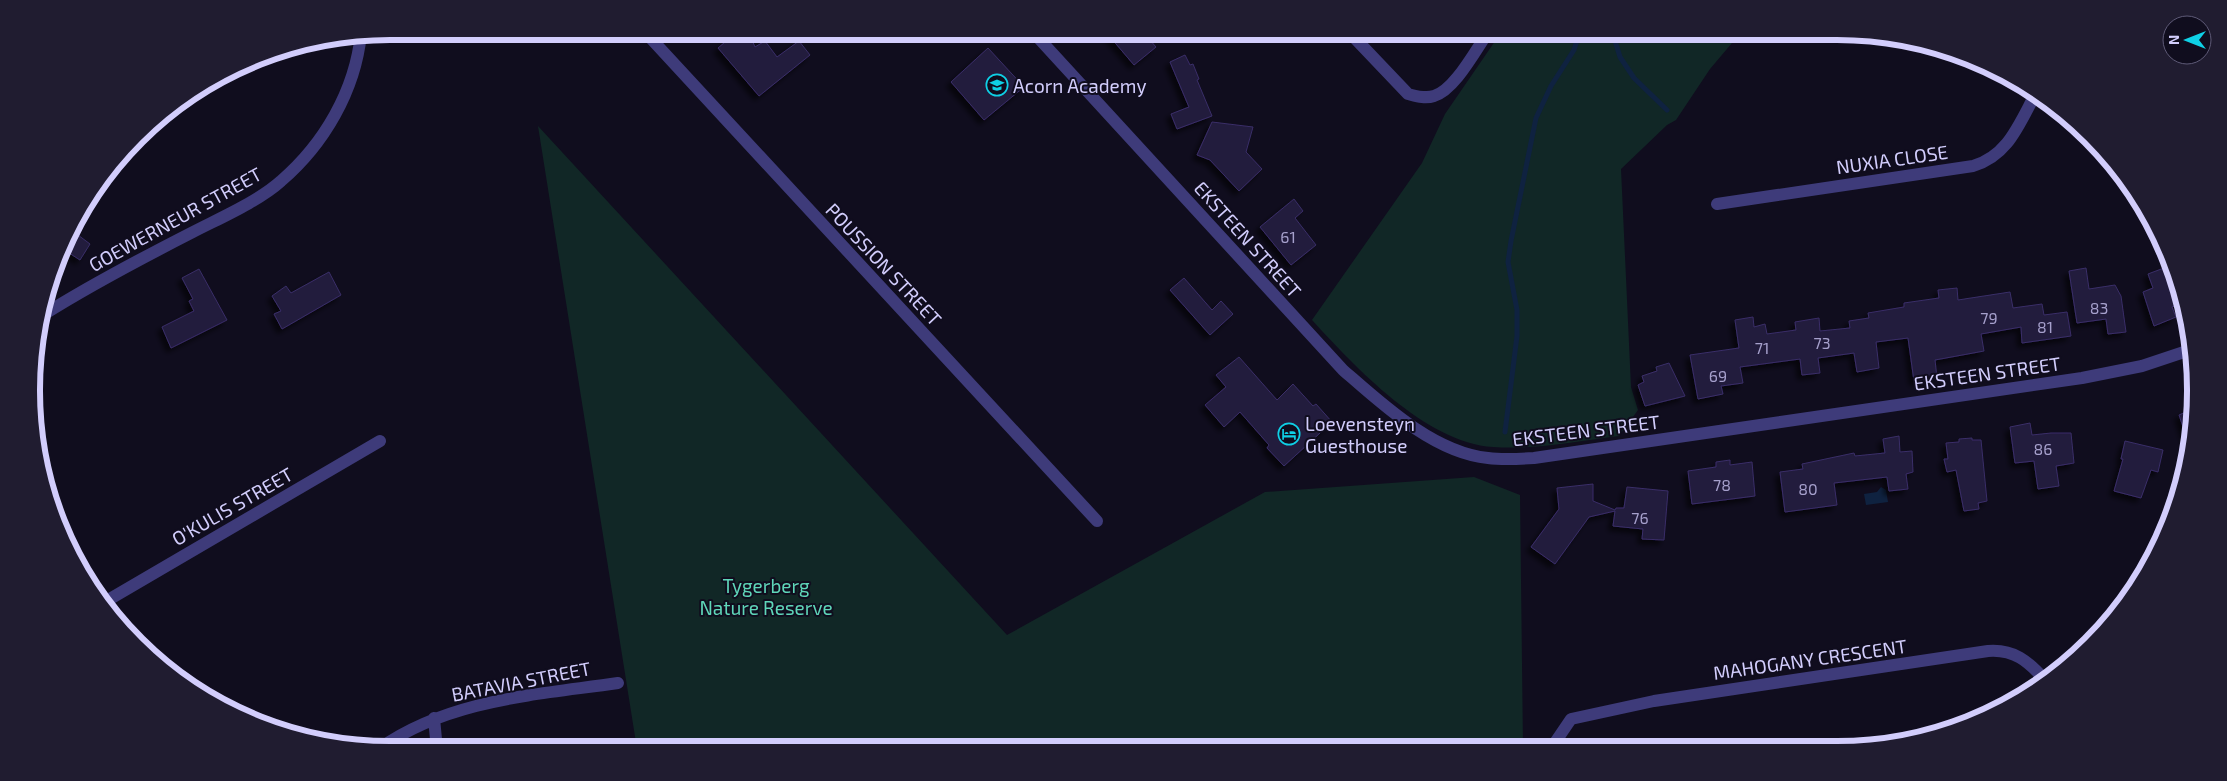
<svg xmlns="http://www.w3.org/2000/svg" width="2227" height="781" viewBox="0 0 2227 781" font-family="'Exo 2',sans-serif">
  <defs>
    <filter id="shadow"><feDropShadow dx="-4.5" dy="4.5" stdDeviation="2.5" flood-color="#0009"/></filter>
  </defs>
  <rect width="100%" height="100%" fill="#100d1e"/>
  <path fill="#112726" d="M1502 31H1738L1732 43 1710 69 1676 120 1667 125 1621 169 1631 387 1638 410 1619 436C1578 441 1535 450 1493 447 1426 443 1355 367 1312 320L1422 163 1445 114Z
    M538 126 1007 635 1265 492 1474 477 1520 495 1523 747 637 749Z"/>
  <path fill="#0f2240" d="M1881 487 1886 490 1888 502 1866 505 1864 494 1877 492Z"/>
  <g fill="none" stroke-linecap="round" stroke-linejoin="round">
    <path stroke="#0f2240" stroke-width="5" d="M1612 31 1620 57 1634 78 1667 110
      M1505 432 1517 336V310L1508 262 1511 241 1536 118 1551 86 1574 50 1580 31"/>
  </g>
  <path fill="#221b3d" stroke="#3a2e68" filter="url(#shadow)" d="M738 31H748L755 47 765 41 777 57 799 41 810 55 759 96 718 48Z
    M1105 31H1142L1156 47 1134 65Z
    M988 48 1024 87 984 120 951 82Z
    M1185 55 1190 65 1193 64 1199 79 1197 80 1212 116 1177 129 1171 114 1189 107 1170 62Z
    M1212 122 1253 127 1246 152 1262 169 1239 191 1210 160 1197 155Z
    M1294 199 1303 211 1295 218 1316 245 1291 265 1260 227Z
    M70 229 90 244 80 260 63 249Z
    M2172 265 2183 303 2172 307 2176 317 2154 326 2143 292 2153 288 2148 274Z
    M2086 268 2089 289 2115 285 2121 296 2126 332 2108 334 2106 319 2077 323 2069 271Z
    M199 269 227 320 171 348 162 327 194 311 189 301 193 299 182 278Z
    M329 272 341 295 282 329 274 314 281 311 272 296 286 286 291 293Z
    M1184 278 1212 310 1221 301 1233 314 1210 335 1170 290Z
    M1957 288 1958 300 2010 292 2013 308 2042 304 2044 315 2067 312 2071 336 2022 343 2021 327 1981 334 1984 351 1935 360 1937 378 1914 381 1908 338 1876 342 1879 368 1857 372 1854 353 1818 358 1820 373 1802 375 1800 359 1740 367 1743 383 1721 386 1723 394 1698 399 1690 355 1739 348 1735 320 1753 317 1754 327 1765 324 1767 334 1796 330 1795 322 1819 318 1820 331 1850 328 1849 321 1869 318 1868 313 1904 307V303L1939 298 1938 290Z
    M1239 357 1277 400 1293 384 1313 406 1316 404 1332 422 1284 466 1267 448 1269 445 1240 412 1224 427 1205 405 1226 387 1216 375Z
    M1669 363 1685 396 1645 406 1638 385 1644 382 1642 376 1657 371 1656 367Z
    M2195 408V414L2190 447 2179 415Z
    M2030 423 2032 435 2051 433H2071L2074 463 2056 466 2059 486 2038 489 2034 461 2015 463 2010 427Z
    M1899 436 1900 452 1912 451 1913 472 1906 474 1908 489 1889 491 1887 477 1834 483 1837 505 1785 512 1780 472 1803 469 1802 464 1854 453 1855 456 1885 453 1883 439Z
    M1972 438V440H1981L1987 501 1978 503 1979 509 1964 511 1956 470 1947 472 1944 459H1948L1946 443 1959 442V439Z
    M2125 441 2163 450 2158 472 2151 470 2141 498 2114 491 2123 459H2121Z
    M1730 460V465L1752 462 1755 496 1692 504 1688 471 1716 467V462Z
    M1593 484V501L1615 510 1616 508H1624L1627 487 1668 491 1664 540 1642 539 1643 529 1613 526 1615 511 1589 517 1555 564 1531 547 1559 509 1557 488Z"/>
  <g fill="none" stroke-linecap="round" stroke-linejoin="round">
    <path stroke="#3e3b7a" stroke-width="12" d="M644 31 1097 521
      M1032 31 1343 370C1382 404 1434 453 1488 458 1503 460 1519 459 1534 458L2082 378 2142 366 2193 349
      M1348 31 1408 94C1416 96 1425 99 1434 96 1455 90 1476 49 1489 31
      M1717 204 1973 166C2008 156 2019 124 2036 93
      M43 315C92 284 142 258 193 232 220 218 259 201 281 181 324 144 355 91 361 34
      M103 603 380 441
      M434 718 437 750
      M1552 747 1571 719 1654 701 1988 651C2014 649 2028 661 2045 680
      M380 748C450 699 536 695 618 683"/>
  </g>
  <defs>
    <g id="school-ring" transform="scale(1.125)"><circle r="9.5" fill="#100d1e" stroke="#0fd0e6" stroke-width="1.5"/><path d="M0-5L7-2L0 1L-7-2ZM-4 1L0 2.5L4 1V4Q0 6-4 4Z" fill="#0fd0e6"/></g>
    <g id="hotel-ring" transform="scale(1.125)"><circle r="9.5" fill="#100d1e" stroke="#0fd0e6" stroke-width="1.5"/><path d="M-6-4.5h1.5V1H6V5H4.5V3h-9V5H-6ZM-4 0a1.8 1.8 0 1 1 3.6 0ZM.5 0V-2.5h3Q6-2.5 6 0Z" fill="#0fd0e6"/></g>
  </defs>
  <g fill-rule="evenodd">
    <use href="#school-ring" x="997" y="85"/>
    <use href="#hotel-ring" x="1289" y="434"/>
  </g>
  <g text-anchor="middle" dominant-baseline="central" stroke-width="4" stroke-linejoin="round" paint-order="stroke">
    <g font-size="16" fill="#a6a0cc">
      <text x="1288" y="236">61</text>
      <text x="2099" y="307">83</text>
      <text x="1989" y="317">79</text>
      <text x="2045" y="326">81</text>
      <text x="1822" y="342">73</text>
      <text x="1762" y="347">71</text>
      <text x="1718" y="375">69</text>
      <text x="2043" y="448">86</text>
      <text x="1722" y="484">78</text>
      <text x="1808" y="488">80</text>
      <text x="1640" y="517">76</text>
    </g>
    <g font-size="19" fill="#d2cdfc" stroke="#100d1e" text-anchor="start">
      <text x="1013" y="85">Acorn Academy</text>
      <text x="1305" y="423">Loevensteyn<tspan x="1305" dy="22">Guesthouse</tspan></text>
    </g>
    <g font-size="19" fill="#d2cdfc" stroke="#100d1e">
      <text transform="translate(1892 159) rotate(-8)">NUXIA CLOSE</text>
      <text transform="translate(175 219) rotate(-29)">GOEWERNEUR STREET</text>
      <text transform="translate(1248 239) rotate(48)">EKSTEEN STREET</text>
      <text transform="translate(884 264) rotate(47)">POUSSION STREET</text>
      <text transform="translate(1987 373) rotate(-8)">EKSTEEN STREET</text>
      <text transform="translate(1586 430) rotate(-7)">EKSTEEN STREET</text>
      <text transform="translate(232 506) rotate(-30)">O'KULIS STREET</text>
      <text transform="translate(1810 659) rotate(-8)">MAHOGANY CRESCENT</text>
      <text transform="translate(521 681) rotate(-11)">BATAVIA STREET</text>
    </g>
    <g font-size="19" fill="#5fd6b9" stroke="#100d1e">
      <text x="766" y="585">Tygerberg<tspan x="766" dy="22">Nature Reserve</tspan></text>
    </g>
  </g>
  <path d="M0 0H2227V781H0ZM390 40H1837A350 350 0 0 1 2187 390V391A350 350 0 0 1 1837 741H390A350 350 0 0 1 40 391V390A350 350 0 0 1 390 40Z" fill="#201c30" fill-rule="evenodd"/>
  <path fill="none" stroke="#d2cdfc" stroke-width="6" d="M390 40H1837A350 350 0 0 1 2187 390V391A350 350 0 0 1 1837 741H390A350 350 0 0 1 40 391V390A350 350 0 0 1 390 40Z"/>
  <g transform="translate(2187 40) rotate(270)"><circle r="24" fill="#100d1e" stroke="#5e5a77"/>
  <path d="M0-4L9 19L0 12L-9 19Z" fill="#0fd0e6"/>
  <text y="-8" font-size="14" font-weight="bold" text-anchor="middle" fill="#d2cdfc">N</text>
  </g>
</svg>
